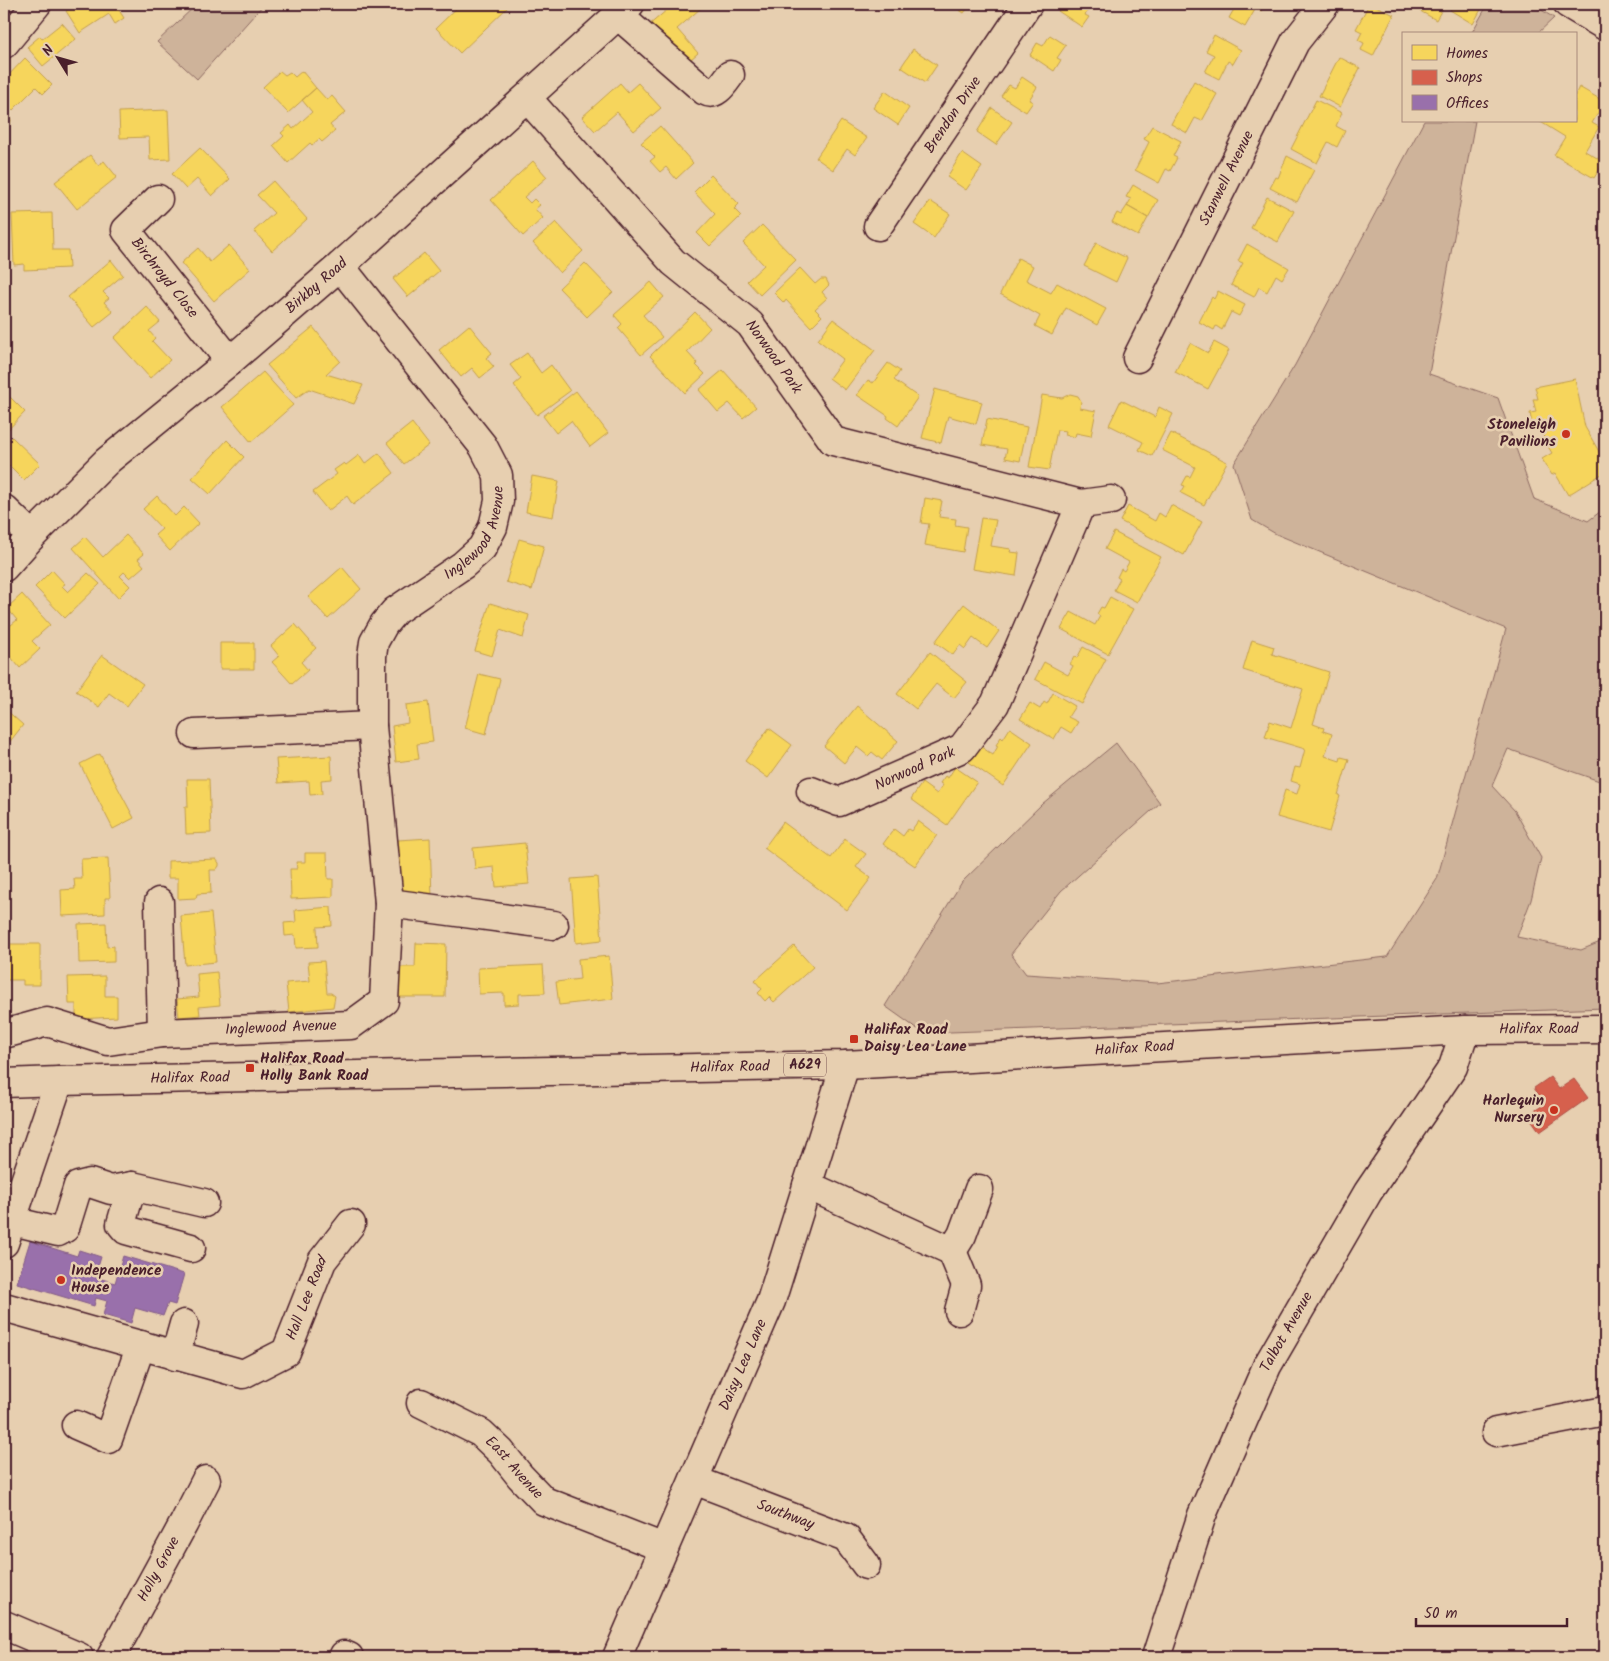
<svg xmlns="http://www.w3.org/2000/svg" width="1609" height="1661" viewBox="0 0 1609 1661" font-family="Kalam,sans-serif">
  <rect width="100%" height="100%" fill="#e7cfb0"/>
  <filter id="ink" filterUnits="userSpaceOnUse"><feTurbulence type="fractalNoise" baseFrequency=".02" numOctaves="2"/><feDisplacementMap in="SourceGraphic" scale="10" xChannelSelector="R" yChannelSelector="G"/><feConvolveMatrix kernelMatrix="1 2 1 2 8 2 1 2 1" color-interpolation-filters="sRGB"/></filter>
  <g filter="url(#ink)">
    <path fill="#ceb39a" stroke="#8c6962" d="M197 4H264L197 79 157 42Z
      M1488 4H1532L1554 18 1537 34H1471Z
      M1424 121H1475L1429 374 1498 398 1534 499 1588 521 1605 508V783L1508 749 1492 786 1515 811 1541 858 1531 900 1517 937 1581 950 1605 940V1008L923 1033 885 1006 962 882 1042 804 1116 743 1160 803 1061 891 1011 954 1026 974 1157 983 1387 957 1437 879 1506 629 1276 534 1252 520 1234 464 1295 365Z"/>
    <path fill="#f6d55c" stroke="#c29e4d" d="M76 4H115L124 18 115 24 109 14 80 33 66 11Z
      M461 4H472L475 7 478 4H507L509 6 460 53 436 28Z
      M674 4H697L701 8 677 29 698 53 683 66 648 26Z
      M950 4H971L964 13Z
      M1063 4H1093L1085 15 1089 17 1082 27 1058 11Z
      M1237 4H1265L1261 11 1256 8 1245 27 1229 18Z
      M1369 4H1372L1394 15 1373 56 1361 50 1364 43 1358 40 1362 32 1356 29Z
      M1412 4H1445L1436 20 1413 7Z
      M1453 4H1484L1473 24 1450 10Z
      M62 23 76 39 43 66 27 47 40 36 42 39Z
      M1050 35 1066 45 1057 58 1061 60 1054 71 1030 55 1037 43 1043 46Z
      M1214 35 1241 50 1233 64 1228 61 1219 79 1205 72 1214 55 1206 51Z
      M913 49 937 65 925 83 901 67Z
      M1339 57 1360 68 1340 107 1319 96Z
      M25 58 52 85 43 94 36 87 13 110 4 101V80Z
      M280 71 285 75 290 72 295 77 302 71 316 88 288 113 263 87Z
      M1022 77 1037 87 1029 100 1033 102 1026 112 1001 96 1009 85 1015 88Z
      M1194 81 1217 94 1202 121 1195 118 1187 133 1171 124Z
      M620 83 628 92 638 83 661 108 634 131 617 112 595 131 582 117Z
      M1579 87 1605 102 1592 123 1599 127 1585 151 1604 162 1594 178 1554 155 1565 137 1539 121H1575V95Z
      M316 88 327 100 332 96 346 112 330 125 335 131 322 142 319 139 312 145 310 143 288 163 273 146 284 136 281 133 290 125 293 129 312 112 302 100Z
      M885 91 909 108 898 125 873 108Z
      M1316 100 1342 113 1336 126 1345 131 1337 147 1328 142 1317 163 1291 149Z
      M992 108 1012 122 996 145 977 132Z
      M4 110 11 120 10 125 6 127H4Z
      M168 110 170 159 150 160 149 137 120 138 119 112Z
      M841 121 867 138 855 155 847 149 833 170 816 158Z
      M660 126 693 163 676 179 666 167 660 172 650 161 655 157 641 143Z
      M1152 126 1181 141 1173 156 1177 158 1170 171 1166 169 1159 183 1135 170 1149 142 1144 139Z
      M200 148 230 179 212 196 197 179 186 189 172 174Z
      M962 153 982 167 966 190 947 177Z
      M90 155 98 165 104 161 117 177 77 209 55 182Z
      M1287 156 1314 170 1297 202 1270 188 1276 177 1278 178Z
      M533 161 547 177 524 197 530 203 534 199 540 205 535 209 543 218 523 236 491 200Z
      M711 175 739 204 734 209 741 216 710 246 697 233 715 214 694 192Z
      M273 181 307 219 272 251 254 231 274 213 257 195Z
      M1133 185 1158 200 1148 218 1127 206 1131 199 1126 197Z
      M1267 197 1294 211 1278 242 1251 228Z
      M930 201 950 214 934 238 914 224Z
      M1127 206 1148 218 1138 236 1112 222 1117 213 1121 215Z
      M52 213 53 250H68L69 268 24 270V264L14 265 12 214Z
      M556 222 583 251 560 273 533 243Z
      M762 225 796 260 760 295 747 281 764 265 743 243Z
      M1096 243 1127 258 1116 282 1084 266Z
      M1247 244 1289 268 1282 279 1276 275 1267 292 1259 287 1254 297 1231 285 1243 263 1238 261Z
      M229 245 250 269 214 301 181 263 198 248 210 262Z
      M424 253 439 271 408 297 393 279Z
      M1018 258 1033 266 1026 280 1051 293 1057 283 1106 309 1097 325 1066 308 1052 335 1035 326 1040 316 1000 294Z
      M111 260 123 275 103 292 109 298 104 302 113 312 94 327 68 297Z
      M585 263 613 292 587 317 559 288Z
      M800 268 815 284 821 279H826L829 285 822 292 827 298 815 309 822 316 811 327 786 300 784 303 774 293Z
      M651 282 664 297 643 315 662 337 641 355 618 328 622 324 614 315Z
      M1218 291 1245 305 1239 316 1231 312 1222 330 1216 326 1214 330 1199 322 1212 297 1214 299Z
      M147 307 160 322 149 331 155 338 152 341 170 360 150 378 114 338Z
      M695 312 710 328 687 352 698 364 696 365 705 374 685 393 650 356Z
      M833 319 875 350 845 390 829 378 843 359 818 340Z
      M469 325 492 353 486 358 494 367 480 378 472 368 461 377 439 350Z
      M313 327 340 361 326 374 363 385 354 404 309 389 296 398 267 365Z
      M1214 342 1229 350 1208 389 1175 372 1190 343 1208 353Z
      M527 353 541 373 551 365 570 391 537 415 514 385 521 379 510 365Z
      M888 363 900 371 894 380 918 397 898 426 887 418 888 416 857 395 868 380 873 383Z
      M723 370 756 407 743 418 729 403 718 412 699 390Z
      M263 372 293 405 251 442 222 407Z
      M1575 379 1585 427 1605 462V472L1568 495 1555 473 1552 475 1542 459 1552 453 1544 440 1542 427 1533 429 1530 413 1536 412 1533 399H1538L1535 387Z
      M935 389 982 402 976 424 948 416 941 443 922 438Z
      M4 391 25 412 4 434Z
      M576 391 608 433 590 447 571 421 556 433 543 416Z
      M1070 394 1078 396 1081 401 1080 408 1096 411 1091 436 1076 433 1075 437 1065 435 1066 431 1057 430 1049 470 1029 467 1042 395 1062 398Z
      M1121 400 1155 417 1159 407 1173 414 1152 456 1139 450 1143 442 1109 425Z
      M987 419 1027 427 1020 461 1005 458 1007 449 982 445Z
      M412 423 429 445 404 464 387 443Z
      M1171 433 1227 462 1204 505 1181 493 1185 486 1182 485 1187 476 1190 477 1195 467 1162 450Z
      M12 437 40 464 24 480 10 466 4 472V445Z
      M227 440 244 457 210 494 192 478Z
      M379 453 394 473 353 505 347 496 328 511 313 492 337 474 334 470 344 463 346 465 359 455 365 464Z
      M532 476 559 481 553 517 526 512Z
      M157 496 175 516 184 507 199 523 170 551 155 535 162 529 143 509Z
      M925 498 942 501 939 517 956 519 955 525 967 527 963 552 925 545 929 524 921 523Z
      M1171 505 1202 522 1184 555 1120 521 1128 506 1155 521 1159 513 1165 517Z
      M981 518 996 520 991 546 1011 549 1010 552 1019 553 1016 576 972 569Z
      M1114 532 1161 557 1137 602 1114 590 1120 579 1117 577 1121 569 1124 571 1129 562 1105 549Z
      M126 535 144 554 138 559 144 566 130 578 124 572 120 576 130 586 118 598 73 548 85 537 103 557Z
      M519 539 544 546 532 590 506 582Z
      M342 567 361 589 328 619 308 597Z
      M52 570 65 584 62 586 68 592 88 573 100 584 65 618 35 587Z
      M22 594 50 625 32 641 40 649 20 668 4 649V628L5 630 17 620 7 608Z
      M1110 597 1133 609 1108 654 1061 629 1071 612 1095 625 1100 616 1097 614 1101 607 1104 608Z
      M490 603 529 615 523 638 500 630 492 656 475 651Z
      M964 604 999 631 987 648 973 638 965 649 960 645 953 655 935 642Z
      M295 624 316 648 301 662 308 670 292 684 272 662 279 656 271 646Z
      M1252 640 1274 647 1272 654 1329 672 1313 724 1324 728 1323 731 1332 734 1325 756 1340 761 1341 757 1349 759 1338 795 1340 796 1329 832 1277 817 1285 790 1297 794 1300 784 1291 781 1295 767 1300 768 1305 749 1265 737 1270 721 1291 728 1303 689 1243 670Z
      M220 643H254V669H220Z
      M1083 647 1106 659 1082 704 1035 679 1044 662 1068 675 1073 666 1070 664 1074 657 1077 658Z
      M930 652 967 682 954 698 936 684 916 709 897 694Z
      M102 655 143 684 127 706 109 693 99 707 76 691Z
      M479 674 500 679 486 734 465 728Z
      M1053 693 1075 706 1068 717 1078 722 1071 733 1061 727 1054 739 1020 719 1030 703 1040 709 1044 702 1047 704Z
      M428 702 433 742 417 744 419 759 396 762 392 726 408 723 406 705Z
      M857 706 898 741 882 760 872 752 868 756 857 747 844 763 824 746Z
      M4 708 23 725 4 749Z
      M769 728 792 745 768 778 745 761Z
      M1010 728 1032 743 1003 786 966 760 977 744 993 755 998 746 996 745 1001 737 1003 739Z
      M100 754 134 818 113 829 80 764Z
      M331 756 332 779 321 780 322 794 310 795 309 781 278 783 276 759Z
      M955 767 977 782 947 825 911 799 922 783 937 794 943 785 940 783 945 776 948 778Z
      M187 779H209L211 833 186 834 185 807H188Z
      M918 821 937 835 915 866 883 844 894 829 903 836 908 829 911 831Z
      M783 822 831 858 845 839 866 854 856 867 871 878 847 910 764 848Z
      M430 838 432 897 400 898 398 840Z
      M525 843 529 884 496 887 494 867 475 869 473 848Z
      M305 853H327L328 879H333V897L291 899 290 869H297L296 862H305Z
      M108 858 110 898H105V914L62 916 61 890 75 889 74 879H82L81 859Z
      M216 859 219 863V866L216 870H210L211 893 197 894 196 898 178 899V878H168V861Z
      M597 877 602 940 576 943 571 879Z
      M331 907 332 926 317 927 318 947 296 948 295 935 285 936 284 923 296 922 295 910Z
      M211 913 216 962 185 965 181 916Z
      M106 923 107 947 114 946V962L79 963 78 924Z
      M416 943 446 944 445 997H398L399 967H415Z
      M4 944H40V985H23V980H4Z
      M794 946 813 967 774 1002 769 997 765 1001 758 993 762 989 755 981Z
      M609 956 613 999 559 1005 556 982 580 979 578 959Z
      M324 961 327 993H331L335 996 333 1007 289 1012 286 983 310 981 308 962Z
      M543 965 545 993 519 994V1004L504 1005V993L479 994 478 968Z
      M217 972 220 1005 199 1007 200 1015 179 1017 177 999 199 997 197 974Z
      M105 976V996H117V1017L76 1019V1004H69L68 977Z"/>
    <path fill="#d6604d" stroke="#ac4c43" d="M1550 1077 1559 1089 1574 1079 1588 1098 1540 1132 1528 1115 1545 1104 1534 1088Z"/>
    <path fill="#9970ab" stroke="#815885" d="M30 1241 77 1256 79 1250 101 1257 95 1277 115 1283 123 1256 184 1274 175 1305 168 1303 163 1316 135 1308 131 1323 103 1315 107 1301 96 1298 94 1306 17 1283Z"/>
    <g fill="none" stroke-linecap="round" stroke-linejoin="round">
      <g stroke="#4a1f2b" stroke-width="31">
        <g id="minor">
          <path d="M1568 4 1605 26"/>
          <path d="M618 15 705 91C716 97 724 83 730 75"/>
          <path d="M4 44 37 4"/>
          <path id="s1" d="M527 98 673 262 750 324 833 441 1081 504 995 704 962 748 839 802 811 791"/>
          <path id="s2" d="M158 199 126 230 230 361"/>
          <path id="s3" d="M878 226 1028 4"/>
          <path id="s4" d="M1137 358 1295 42 1325 4"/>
          <path d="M1081 504 1111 500"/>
          <path d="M4 509 32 536"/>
          <path id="s5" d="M4 567 32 536 107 461 230 361 340 266 630 4"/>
          <path d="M194 734 372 726"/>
          <path d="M159 902 162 1033"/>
          <path d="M389 903 554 925"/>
          <path id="s6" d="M4 1034 47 1022 108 1041 162 1033 351 1025 384 1001 389 903 372 726V656L374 642 384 624 395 611 463 565 482 548 493 527 499 501 498 475 483 446 340 266"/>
          <path d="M807 1185 952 1251 962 1235 979 1189"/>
          <path d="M132 1186 121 1224 126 1230 191 1248"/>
          <path d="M4 1219 58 1232 65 1228 78 1186 90 1183 111 1190 132 1186 204 1203"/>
          <path d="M4 1243 59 1081"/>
          <path d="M952 1251 966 1285 959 1311"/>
          <path id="s7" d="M4 1307 243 1374 286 1352 322 1261 351 1224"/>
          <path d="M175 1356 184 1324"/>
          <path id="s8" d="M421 1403 481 1433 501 1452 520 1476 544 1501 664 1548"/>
          <path d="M76 1425 108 1439 141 1345"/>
          <path d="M1496 1432 1605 1411"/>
          <path id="s9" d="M694 1480 846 1538 866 1565"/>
          <path d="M4 1625 79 1657"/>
          <path d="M344 1655 349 1657"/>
          <path id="s10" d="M111 1657 184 1523 206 1480"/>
          <path id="s11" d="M617 1657 771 1301 845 1065"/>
          <path id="s12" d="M1156 1657 1202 1515 1267 1366 1368 1192 1453 1067 1465 1030"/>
        </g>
      </g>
      <g stroke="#4a1f2b" stroke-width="31">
        <g id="highway">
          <path id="s13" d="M4 1083 59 1081 845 1065 1465 1030 1605 1029"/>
        </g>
      </g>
      <use href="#minor" stroke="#e7cfb0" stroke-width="28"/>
      <use href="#highway" stroke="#e7cfb0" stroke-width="28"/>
    </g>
  </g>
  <g fill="#c8321e" stroke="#e7cfb0" stroke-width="2">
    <circle cx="1566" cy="434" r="5"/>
    <rect x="849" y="1034" width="10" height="10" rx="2.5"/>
    <rect x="245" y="1063" width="10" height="10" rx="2.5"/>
    <circle cx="1554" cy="1110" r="5"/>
    <circle cx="61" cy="1280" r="5"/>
  </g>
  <g text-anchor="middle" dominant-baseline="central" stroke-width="5" stroke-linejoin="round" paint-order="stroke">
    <rect fill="#e7cfb0" stroke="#795453" stroke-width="1" x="784" y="1053.5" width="42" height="23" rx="4"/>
    <g font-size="14" font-weight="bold" fill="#4a1f2b">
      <text x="805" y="1065">A629</text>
    </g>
    <g font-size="15" fill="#4a1f2b" stroke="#e7cfb0">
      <text stroke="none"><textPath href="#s3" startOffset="134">Brendon Drive</textPath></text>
      <text stroke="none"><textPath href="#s4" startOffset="201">Stanwell Avenue</textPath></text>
      <text stroke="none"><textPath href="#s2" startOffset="106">Birchroyd Close</textPath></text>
      <text stroke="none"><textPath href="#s5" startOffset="421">Birkby Road</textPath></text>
      <text stroke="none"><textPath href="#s1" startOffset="359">Norwood Park</textPath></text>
      <text stroke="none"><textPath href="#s6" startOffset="908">Inglewood Avenue</textPath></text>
      <text transform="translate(915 769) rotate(-24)">Norwood Park</text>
      <text stroke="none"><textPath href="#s6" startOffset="282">Inglewood Avenue</textPath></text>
      <text stroke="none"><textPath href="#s13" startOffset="1536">Halifax Road</textPath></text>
      <text stroke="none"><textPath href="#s13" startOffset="1131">Halifax Road</textPath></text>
      <text stroke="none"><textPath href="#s13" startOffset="726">Halifax Road</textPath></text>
      <text stroke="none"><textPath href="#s13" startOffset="186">Halifax Road</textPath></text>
      <text stroke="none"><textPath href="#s7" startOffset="354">Hall Lee Road</textPath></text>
      <text stroke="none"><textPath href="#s12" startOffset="351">Talbot Avenue</textPath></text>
      <text stroke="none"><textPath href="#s11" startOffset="318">Daisy Lea Lane</textPath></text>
      <text stroke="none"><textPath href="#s8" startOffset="115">East Avenue</textPath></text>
      <text stroke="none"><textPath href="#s9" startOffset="98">Southway</textPath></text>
      <text stroke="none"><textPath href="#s10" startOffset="100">Holly Grove</textPath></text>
    </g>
    <g font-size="15" font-weight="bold" fill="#4a1f2b" stroke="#e7cfb0" text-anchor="start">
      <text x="1556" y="425" text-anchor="end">Stoneleigh<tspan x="1556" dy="17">Pavilions</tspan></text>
      <text x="864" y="1030">Halifax Road<tspan x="864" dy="17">Daisy Lea Lane</tspan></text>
      <text x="260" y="1059">Halifax Road<tspan x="260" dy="17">Holly Bank Road</tspan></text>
      <text x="1544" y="1101" text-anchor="end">Harlequin<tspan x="1544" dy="17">Nursery</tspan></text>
      <text x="71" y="1271">Independence<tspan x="71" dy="17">House</tspan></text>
    </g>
  </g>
  <rect width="1609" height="1661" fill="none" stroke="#e7cfb0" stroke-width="20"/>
  <rect x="10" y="10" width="1589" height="1641" fill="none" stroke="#4a1f2b" stroke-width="2" filter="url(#ink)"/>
  <rect x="1402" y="32" width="175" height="90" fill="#e7cfb0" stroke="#a8897b"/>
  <rect x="1412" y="45" width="25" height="15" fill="#f6d55c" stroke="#a8897b"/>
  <text x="1446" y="58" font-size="15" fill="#4a1f2b">Homes</text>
  <rect x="1412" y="70" width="25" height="15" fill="#d6604d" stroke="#a8897b"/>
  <text x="1446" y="82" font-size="15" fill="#4a1f2b">Shops</text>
  <rect x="1412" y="95" width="25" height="15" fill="#9970ab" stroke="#a8897b"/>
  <text x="1446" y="108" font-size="15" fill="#4a1f2b">Offices</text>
  <g transform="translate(58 58) rotate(307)" stroke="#e7cfb0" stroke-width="4" paint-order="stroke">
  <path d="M0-4L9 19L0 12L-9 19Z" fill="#4a1f2b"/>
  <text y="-8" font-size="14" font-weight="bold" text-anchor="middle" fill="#4a1f2b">N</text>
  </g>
  <path d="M1416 1618v8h151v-8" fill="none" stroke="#4a1f2b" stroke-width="2.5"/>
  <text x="1424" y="1618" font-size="15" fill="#4a1f2b" stroke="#e7cfb0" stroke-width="4" paint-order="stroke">50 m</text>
</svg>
